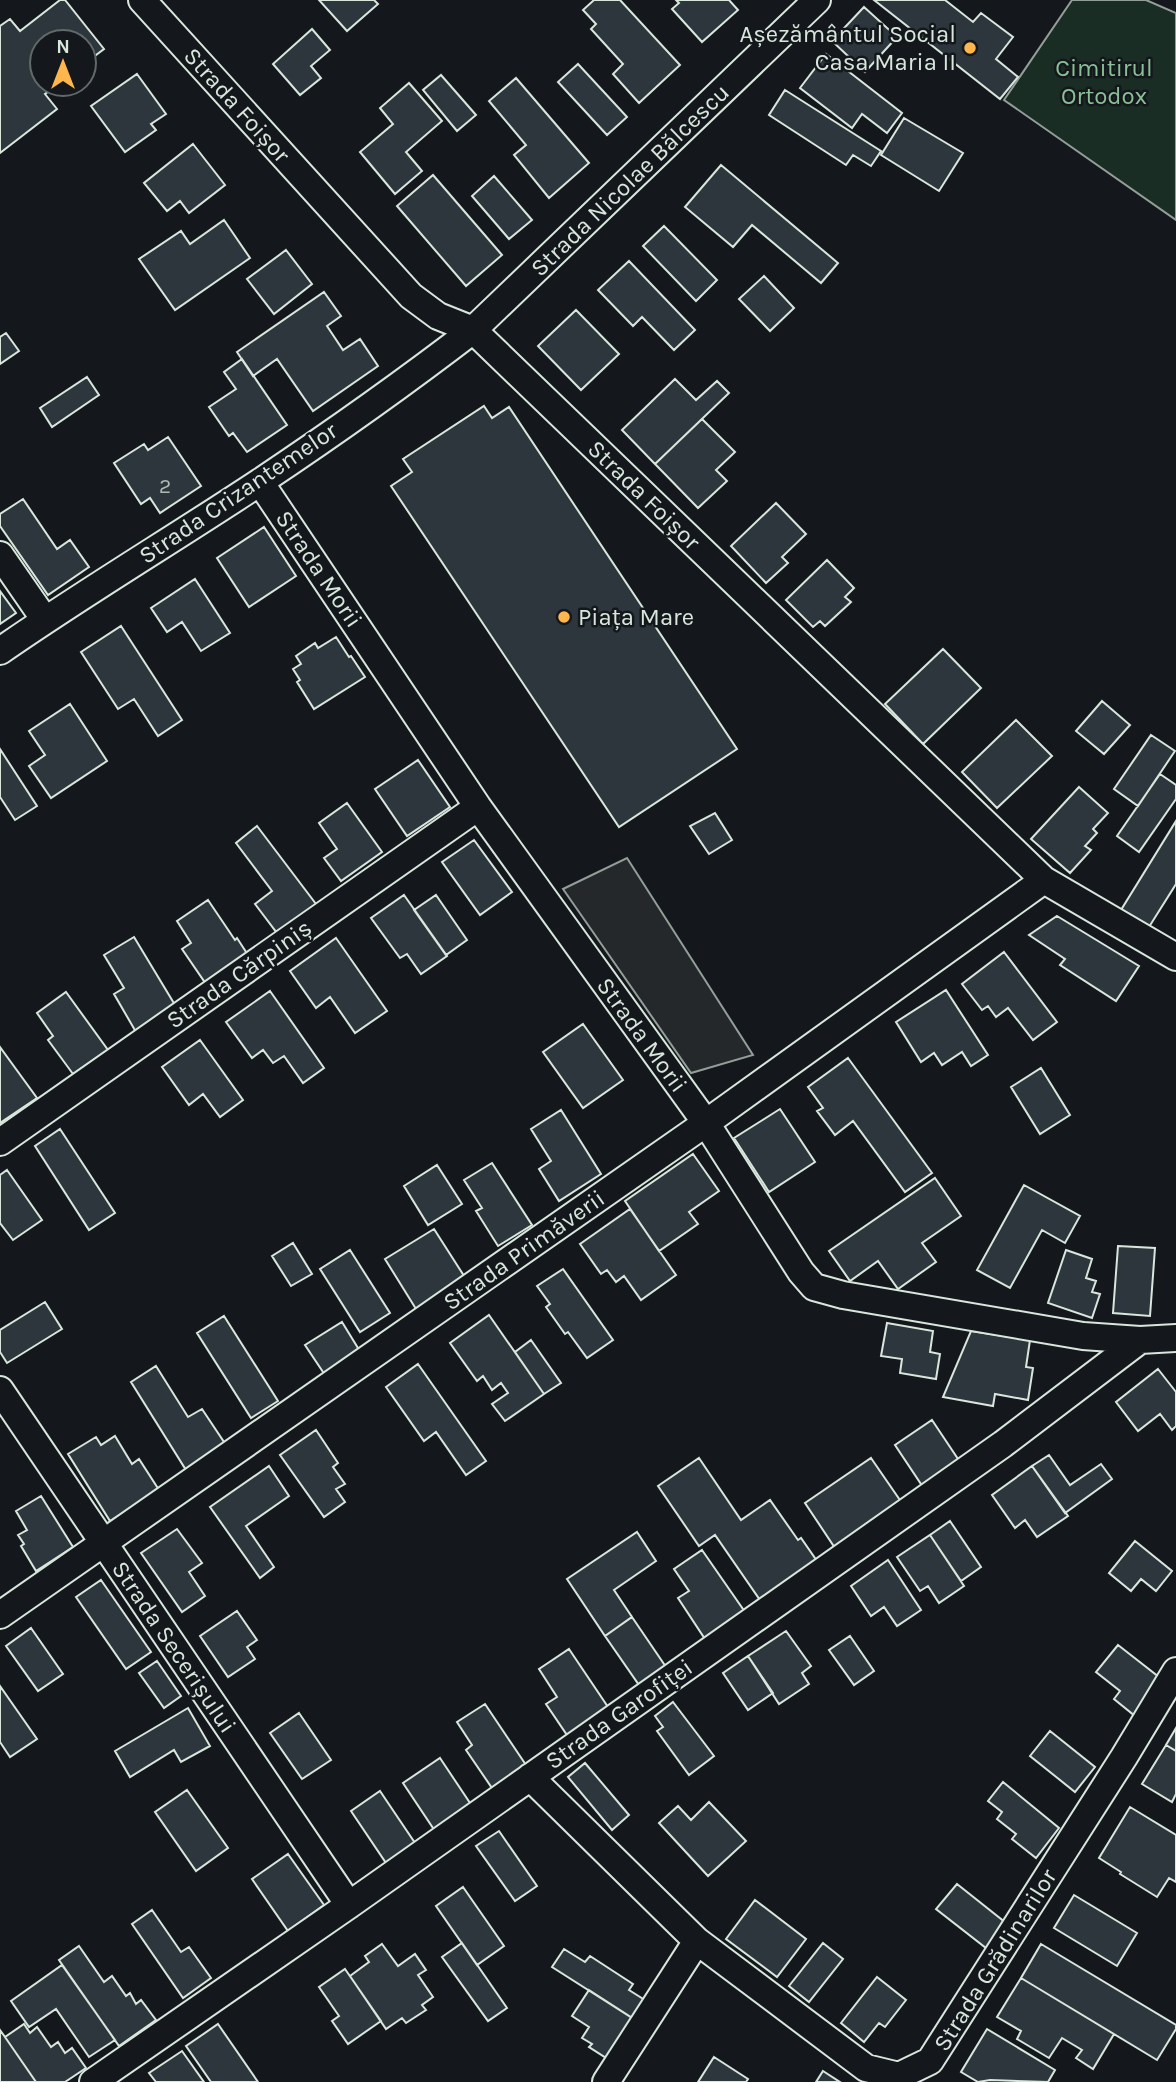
<svg xmlns="http://www.w3.org/2000/svg" width="1176" height="2082" viewBox="0 0 1176 2082" font-family="Karla,sans-serif">
  <rect width="100%" height="100%" fill="#14181c"/>
  <path fill="#1a2d24" stroke="#939e99" stroke-width="2" d="M1072 0H1146L1176 13V220L1004 100Z"/>
  <path fill="#24282b" stroke="#939e99" stroke-width="2" d="M627 858 753 1055 691 1073 563 889Z"/>
  <path fill="#2c363c" stroke="#d8e6dc" stroke-width="2" d="M60 0H65L104 49 84 64V42H42V84H59L45 94 57 109 0 153V26L10 19 20 31Z
    M319 0H374L378 4 347 31Z
    M594 0H620L680 65 639 103 613 74 623 64 591 29 596 24 583 10Z
    M676 0H729L738 10 702 42 672 9 679 3Z
    M874 0H945L973 22 981 13 1013 37 996 59 1018 77 1000 99Z
    M864 7 897 37 865 72 832 41Z
    M312 29 330 50 311 66 321 78 300 95 273 64Z
    M826 54 902 113 887 133 862 114 852 128 800 88Z
    M578 64 627 117 607 135 558 82Z
    M137 74 166 114 151 124 156 130 125 152 91 106Z
    M441 75 476 115 457 131 423 90Z
    M516 78 589 163 549 198 514 155 526 145 489 101Z
    M409 83 442 121 406 152 422 171 395 194 360 152 393 124 380 108Z
    M785 90 881 151 871 166 853 155 846 165 769 115Z
    M904 118 963 153 939 191 881 155Z
    M193 144 225 185 189 213 180 201 167 211 144 183Z
    M721 165 838 263 821 283 752 225 733 247 685 207Z
    M433 175 502 255 466 286 397 206Z
    M494 176 532 220 509 239 472 196Z
    M224 220 250 258 175 310 139 259 181 231 190 244Z
    M664 226 717 280 696 301 643 246Z
    M286 250 312 284 274 314 247 279Z
    M629 261 695 330 674 350 642 317 633 326 598 290Z
    M764 276 794 308 770 331 739 299Z
    M324 292 341 316 327 326 343 350 360 339 378 366 313 411 277 359 253 376 237 352Z
    M576 310 619 354 581 390 538 346Z
    M6 333 19 351 0 364V337Z
    M242 359 287 425 247 452 233 433 229 436 209 407 236 389 224 372Z
    M87 377 99 395 52 427 40 408Z
    M675 379 696 400 717 381 729 393 655 464 622 430Z
    M484 406 492 418 509 407 737 749 619 827 391 486 412 472 403 459Z
    M702 419 735 452 716 470 727 481 698 508 655 464Z
    M168 437 201 486 160 513 150 498 141 504 114 463 144 444 148 450Z
    M23 499 57 549 70 540 89 567 48 595 0 526V514Z
    M776 503 806 534 782 557 788 563 766 583 731 546Z
    M264 527 296 576 249 607 217 558Z
    M827 560 854 588 845 597 851 602 825 626 820 621 813 627 786 600Z
    M195 579 230 633 201 651 182 622 167 632 151 608Z
    M0 591 16 613 0 624Z
    M121 626 182 720 158 736 134 699 118 709 81 652Z
    M336 637 349 657 351 656 365 677 314 709 297 682 300 680 293 669 301 664 296 656 315 643 318 648Z
    M943 649 981 688 923 744 885 704Z
    M1102 701 1130 725 1104 754 1076 731Z
    M70 704 107 761 51 798 29 766 45 755 29 731Z
    M1016 720 1052 756 997 808 962 772Z
    M1151 735 1175 751 1138 806 1114 789Z
    M0 749 37 806 15 820 0 797Z
    M418 760 450 807 407 836 375 789Z
    M1160 774 1176 785V799L1139 852 1117 836Z
    M1079 787 1108 813 1093 829 1097 833 1085 846 1091 850 1070 873 1031 839Z
    M347 803 382 852 341 881 324 858 337 849 319 823Z
    M715 813 732 840 709 854 690 826Z
    M1176 821V884L1149 927 1121 910Z
    M257 826 316 904 277 933 255 904 272 891 236 843Z
    M474 840 512 892 480 915 442 862Z
    M404 895 447 956 421 974 407 954 400 958 371 918Z
    M436 895 467 940 446 955 414 910Z
    M208 900 235 940 237 938 248 955 206 984 182 949 191 943 177 921Z
    M1057 916 1139 966 1116 1001 1060 965 1065 959 1029 935Z
    M134 937 175 1005 136 1032 114 994 124 988 104 955Z
    M336 938 387 1011 355 1033 330 997 316 1008 290 971Z
    M1004 952 1057 1022 1033 1040 1008 1008 996 1017 988 1006 982 1010 962 984Z
    M946 990 988 1055 971 1066 962 1052 942 1065 934 1053 921 1062 896 1022Z
    M270 991 324 1068 303 1083 284 1056 273 1063 263 1050 252 1058 226 1022Z
    M66 992 108 1050 73 1074 48 1040 53 1036 37 1013Z
    M583 1024 623 1080 583 1108 543 1052Z
    M200 1040 243 1100 220 1117 203 1094 189 1105 162 1067Z
    M0 1047 37 1098 0 1123Z
    M848 1058 932 1173 905 1192 853 1121 835 1135 817 1111 823 1108 808 1087Z
    M1041 1068 1070 1115 1040 1134 1011 1087Z
    M780 1109 815 1162 769 1192 734 1138Z
    M561 1110 601 1174 559 1201 539 1169 551 1161 531 1129Z
    M60 1129 115 1213 89 1230 35 1146Z
    M693 1154 719 1191 689 1212 698 1224 659 1251 625 1201Z
    M492 1163 532 1225 498 1246 476 1211 482 1208 464 1180Z
    M437 1165 462 1204 428 1225 404 1186Z
    M7 1170 42 1220 13 1240 0 1223V1175Z
    M935 1178 961 1216 922 1243 936 1262 898 1289 878 1261 850 1281 829 1251Z
    M1024 1185 1080 1216 1065 1243 1042 1230 1010 1288 977 1270Z
    M630 1209 676 1275 641 1300 624 1276 616 1282 607 1270 601 1274 580 1244Z
    M434 1229 466 1279 416 1309 385 1259Z
    M293 1243 312 1274 291 1286 272 1256Z
    M1118 1246 1155 1248 1150 1316 1113 1313Z
    M350 1250 390 1313 360 1332 320 1269Z
    M1066 1250 1092 1259 1086 1278 1096 1281 1092 1292 1100 1294 1092 1318 1048 1303Z
    M563 1269 613 1340 587 1358 568 1332 565 1334 546 1307 550 1304 537 1286Z
    M45 1302 62 1329 7 1363 0 1352V1330Z
    M489 1315 544 1394 505 1421 492 1404 508 1393 501 1383 492 1390 483 1376 477 1381 450 1343Z
    M224 1316 278 1401 251 1418 197 1333Z
    M342 1322 361 1353 325 1375 305 1345Z
    M887 1323 933 1331 930 1352 940 1354 936 1379 900 1373 902 1359 881 1356Z
    M971 1331 1030 1340 1026 1367 1033 1368 1028 1400 995 1394 993 1406 943 1397Z
    M531 1340 561 1383 544 1394 515 1352Z
    M418 1364 486 1461 466 1475 436 1432 424 1441 386 1387Z
    M156 1366 188 1417 202 1409 226 1445 186 1470 131 1382Z
    M1158 1369 1176 1392V1426L1172 1430 1160 1414 1138 1431 1116 1402Z
    M932 1420 962 1465 925 1490 895 1445Z
    M316 1430 338 1463 333 1467 345 1484 336 1489 345 1502 324 1517 280 1455Z
    M115 1436 132 1464 139 1459 159 1490 110 1521 68 1454 96 1437 101 1445Z
    M1049 1455 1070 1485 1101 1464 1112 1479 1065 1513 1032 1466Z
    M699 1458 741 1520 770 1500 798 1540 801 1538 817 1561 760 1600 715 1535 699 1546 658 1486Z
    M871 1458 904 1506 837 1551 805 1503Z
    M269 1466 289 1496 246 1526 274 1567 260 1578 210 1507Z
    M1032 1466 1068 1516 1037 1537 1025 1520 1015 1528 992 1495Z
    M41 1496 73 1547 36 1571 21 1546 24 1544 18 1535 27 1530 16 1511Z
    M950 1521 981 1567 961 1581 930 1535Z
    M177 1529 202 1563 189 1572 205 1596 182 1612 141 1553Z
    M637 1532 656 1561 614 1590 632 1617 605 1636 567 1579Z
    M930 1535 964 1586 939 1603 928 1586 920 1591 897 1557Z
    M1135 1541 1172 1571 1156 1591 1141 1579 1131 1591 1109 1573Z
    M702 1550 745 1612 705 1639 678 1598 689 1591 674 1569Z
    M888 1560 921 1610 897 1626 884 1607 871 1616 851 1586Z
    M101 1580 151 1652 126 1669 76 1597Z
    M237 1611 257 1640 247 1647 255 1659 228 1677 200 1636Z
    M632 1617 666 1667 639 1685 605 1636Z
    M31 1628 63 1674 38 1691 6 1646Z
    M786 1631 811 1666 802 1673 809 1684 779 1704 748 1656Z
    M850 1636 874 1671 854 1685 829 1650Z
    M1118 1645 1164 1681 1135 1716 1114 1699 1120 1691 1096 1672Z
    M569 1649 610 1710 569 1738 546 1704 557 1697 539 1669Z
    M748 1656 773 1693 748 1710 723 1673Z
    M157 1661 181 1696 164 1708 139 1673Z
    M0 1686 37 1739 10 1757 0 1742Z
    M673 1702 714 1756 689 1775 657 1731 663 1727 655 1716Z
    M485 1704 528 1768 494 1791 466 1750 472 1745 457 1722Z
    M188 1708 210 1746 181 1762 174 1750 130 1777 115 1751Z
    M299 1713 331 1760 302 1779 270 1733Z
    M1176 1728V1751L1166 1745Z
    M1050 1731 1095 1767 1075 1792 1030 1756Z
    M1166 1745 1176 1751V1794L1172 1802 1142 1784Z
    M440 1758 472 1806 435 1831 403 1783Z
    M585 1763 629 1815 612 1830 568 1777Z
    M1003 1782 1059 1828 1036 1858 1012 1839 1016 1834 997 1819 1002 1812 988 1801Z
    M187 1790 228 1848 196 1871 155 1812Z
    M380 1791 415 1843 386 1863 351 1811Z
    M709 1802 746 1841 708 1876 659 1823 678 1806 691 1820Z
    M1130 1807 1176 1835V1882L1169 1878 1157 1897 1120 1874 1121 1872 1099 1858Z
    M499 1831 537 1886 515 1901 476 1846Z
    M288 1854 324 1905 288 1931 252 1879Z
    M957 1884 1006 1923 986 1948 936 1909Z
    M463 1887 504 1946 477 1965 436 1906Z
    M1074 1895 1137 1933 1117 1966 1054 1928Z
    M755 1900 806 1939 777 1977 726 1939Z
    M152 1910 181 1952 189 1947 211 1978 183 1998 132 1924Z
    M462 1943 507 2008 488 2021 442 1957Z
    M823 1943 843 1959 809 2002 789 1986Z
    M382 1944 398 1966 415 1954 426 1970 418 1975 433 1997 422 2005 426 2010 406 2023 402 2018 386 2029 350 1976 369 1962 365 1956Z
    M1041 1944 1176 2025V2029L1157 2060 1021 1978Z
    M79 1946 104 1982 112 1976 126 1996 130 1993 136 2004 141 2000 156 2020 119 2046 59 1960Z
    M564 1949 585 1962 590 1956 633 1984 629 1990 648 2002 637 2021 552 1967Z
    M62 1965 115 2040 89 2057 56 2009 29 2027 11 2001Z
    M345 1969 381 2021 348 2044 332 2021 339 2016 319 1987Z
    M877 1977 906 2000 885 2027 879 2023 864 2042 841 2023Z
    M1021 1978 1114 2034 1093 2069 1076 2058 1082 2050 1062 2038 1049 2058 1017 2039 1021 2031 997 2017Z
    M589 1990 637 2021 611 2061 589 2047 592 2044 582 2038 589 2027 572 2016Z
    M24 2024 30 2033 37 2027 51 2047 58 2042 65 2053 72 2048 86 2068 65 2082H36L5 2037Z
    M218 2024 258 2082H211L186 2046Z
    M987 2029 1055 2070 1048 2082 990 2080 978 2082 961 2072Z
    M0 2030 5 2037 36 2082H0Z
    M182 2051 204 2082H156L149 2073Z
    M714 2057 748 2079 746 2082H698Z
    M823 2071 840 2082H816Z"/>
  <g fill="none" stroke-linecap="round" stroke-linejoin="round">
    <g stroke="#d8e6dc" stroke-width="30">
      <path id="street" d="M142 0 411 296 438 316 473 330 1044 880 1176 957
        M260 482 478 807 706 1123 801 1272 814 1287 843 1295 1083 1336 1140 1340 1176 1338
        M0 555 45 620
        M0 651C85 592 174 539 260 482 332 434 404 383 473 330L817 0
        M0 1142 478 807
        M0 1390 349 1905
        M0 1615 706 1123 1044 880
        M530 1777 697 1941 866 2068 899 2076 930 2061 1124 1757 1176 1671
        M93 2082 349 1905 1003 1444 1140 1340
        M606 2082 697 1941"/>
    </g>
    <use href="#street" stroke="#14181c" stroke-width="26"/>
  </g>
  <g fill="#ffb74d" stroke="#14181c" stroke-width="2.5">
    <circle cx="970" cy="48" r="7"/>
    <circle cx="564" cy="617" r="7"/>
  </g>
  <g text-anchor="middle" dominant-baseline="central" stroke-width="5" stroke-linejoin="round" paint-order="stroke">
    <g font-size="21" fill="#adbab4">
      <text x="165" y="486">2</text>
    </g>
    <g font-size="24" fill="#d8e6dc" stroke="#14181c" text-anchor="end">
      <text x="956" y="34">Așezământul Social<tspan x="956" dy="28">Casa Maria II</tspan></text>
      <text x="578" y="617" text-anchor="start">Piața Mare</text>
    </g>
    <g font-size="24" fill="#8ac095" stroke="#14181c">
      <text x="1104" y="68">Cimitirul<tspan x="1104" dy="28">Ortodox</tspan></text>
    </g>
    <g font-size="24" fill="#d8e6dc" stroke="#14181c">
      <text transform="translate(237 105) rotate(48)">Strada Foișor</text>
      <text transform="translate(630 180) rotate(-44)">Strada Nicolae Bălcescu</text>
      <text transform="translate(238 493) rotate(-34)">Strada Crizantemelor</text>
      <text transform="translate(644 495) rotate(44)">Strada Foișor</text>
      <text transform="translate(319 569) rotate(56)">Strada Morii</text>
      <text transform="translate(239 974) rotate(-35)">Strada Cărpiniș</text>
      <text transform="translate(642 1035) rotate(54)">Strada Morii</text>
      <text transform="translate(524 1250) rotate(-35)">Strada Primăverii</text>
      <text transform="translate(174 1647) rotate(56)">Strada Secerișului</text>
      <text transform="translate(619 1714) rotate(-35)">Strada Garofiței</text>
      <text transform="translate(995 1960) rotate(-58)">Strada Grădinarilor</text>
    </g>
  </g>
  <g transform="translate(63 63)"><circle r="33" fill="#14181c" stroke="#626a69" stroke-width="2"/>
  <path d="M0-5L12 26L0 18L-12 26Z" fill="#ffb74d"/>
  <text y="-10" font-size="19" font-weight="bold" text-anchor="middle" fill="#d8e6dc">N</text>
  </g>
</svg>
